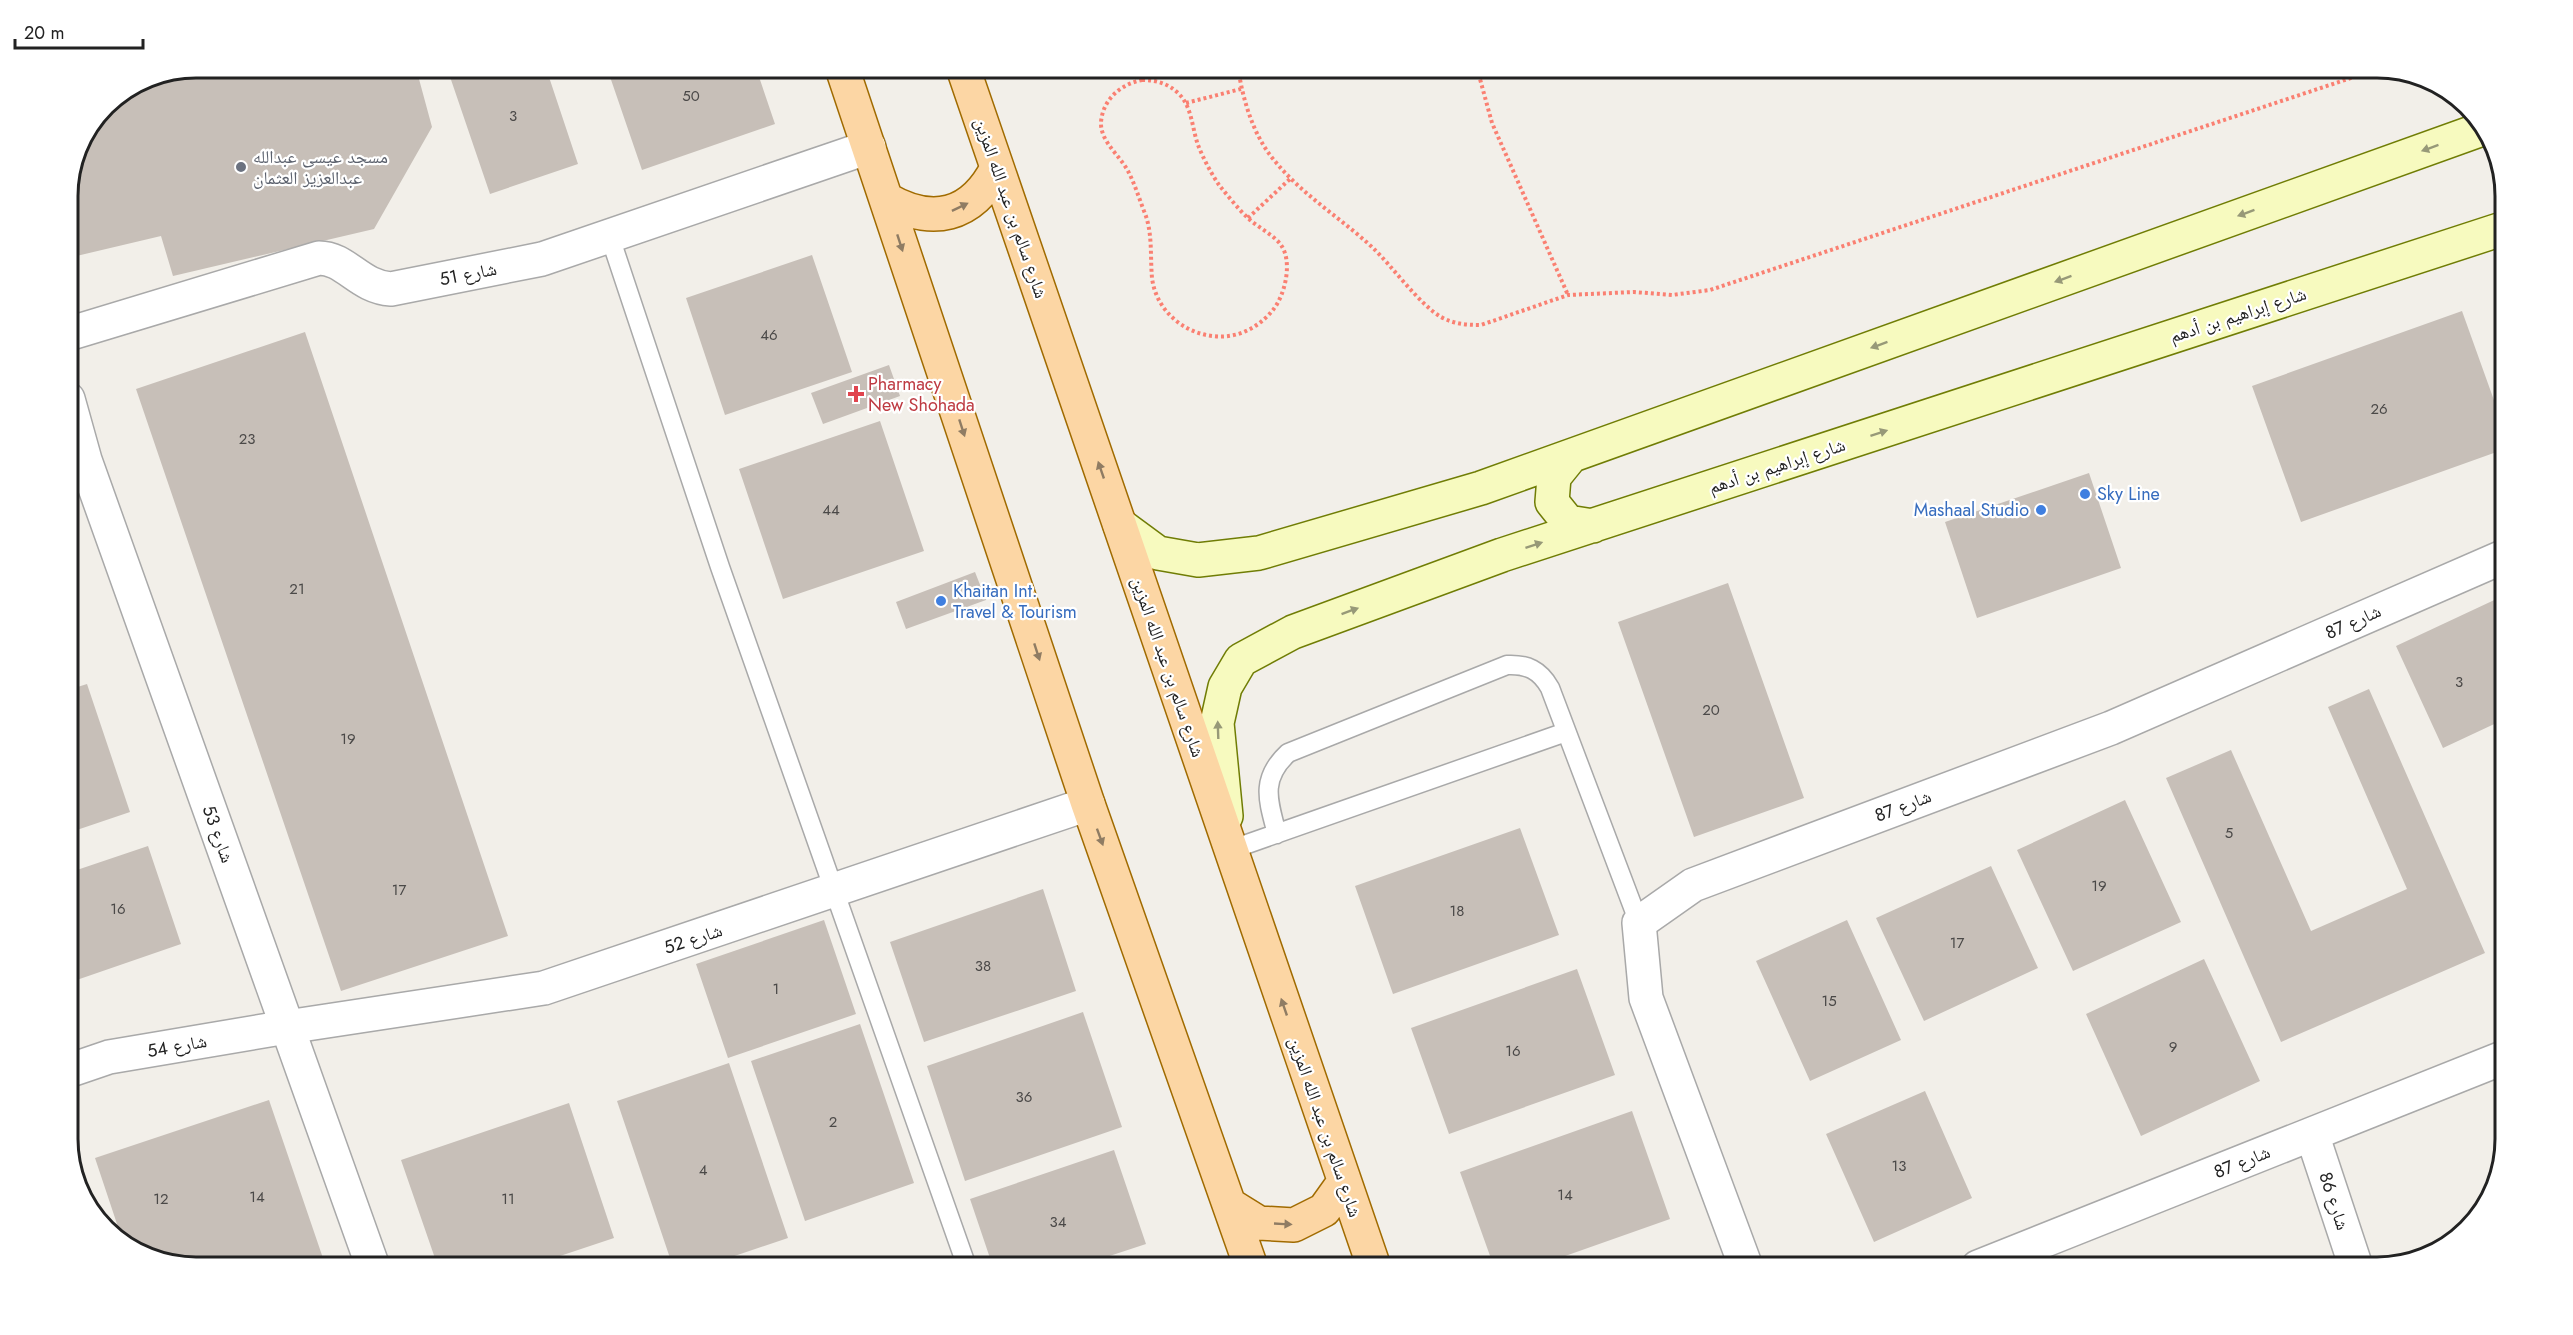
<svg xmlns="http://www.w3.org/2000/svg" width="2573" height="1335" viewBox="0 0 2573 1335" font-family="Jost,'Noto Naskh Arabic',sans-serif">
  <rect width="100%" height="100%" fill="#f2efe9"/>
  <path fill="#c7bfb8" d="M196 68H416L432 127 374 229 173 276 161 236 68 258V188L77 146 105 105 147 77Z
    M447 68H546L578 164 490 194Z
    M607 68H756L775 124 642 170Z
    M812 255 852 372 725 415 686 298Z
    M2462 311 2505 431V449L2301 522 2252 386Z
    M305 332 508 936 341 991 136 389Z
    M889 365 900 396 823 424 811 393Z
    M880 421 924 551 783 599 739 469Z
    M2089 473 2121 568 1977 618 1945 522Z
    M975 572 986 600 906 629 896 602Z
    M1728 583 1804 798 1694 837 1618 622Z
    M2505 595V719L2443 748 2396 646Z
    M68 622 77 648 68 651Z
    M87 684 130 812 68 833V690Z
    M2369 689 2485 953 2281 1042 2166 778 2231 750 2311 931 2407 889 2328 707Z
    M2125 800 2181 922 2073 971 2017 850Z
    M1520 828 1559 935 1393 994 1355 886Z
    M148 846 181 944 68 983V873Z
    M1991 866 2038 968 1924 1021 1876 918Z
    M1043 889 1076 991 924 1042 890 942Z
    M824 920 856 1014 728 1058 696 964Z
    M1847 920 1901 1040 1810 1081 1756 961Z
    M2204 959 2260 1081 2141 1136 2086 1014Z
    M1577 969 1615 1075 1449 1134 1411 1028Z
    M1083 1012 1122 1127 965 1181 927 1066Z
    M860 1024 914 1183 805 1221 751 1061Z
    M729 1063 788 1238 702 1267H673L617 1101Z
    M1925 1091 1972 1198 1874 1242 1826 1134Z
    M269 1100 326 1267H196L139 1254 122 1239 95 1158Z
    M569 1103 614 1238 527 1267H438L401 1160Z
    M1632 1111 1670 1219 1534 1267H1494L1460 1172Z
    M1114 1150 1146 1244 1076 1267H993L970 1199Z
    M1682 1257 1686 1267H1653Z"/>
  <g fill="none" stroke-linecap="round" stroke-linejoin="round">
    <g stroke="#a9a9a9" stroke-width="21">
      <path id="lane" d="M610 237 720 567 967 1267
        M1277 834C1268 800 1260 779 1288 753L1507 665C1527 664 1540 670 1550 688L1639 923
        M1230 850 1566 732"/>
    </g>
    <g stroke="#a9a9a9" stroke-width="36">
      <path id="street" d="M68 334 319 258C346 258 359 287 391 289L542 259 869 147
        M68 399 85 460 373 1267
        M68 1071 109 1057 287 1027 544 988 1088 804
        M2312 1134 2356 1267
        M1746 1267 1646 998 1639 923 1693 885 2111 728 2505 556
        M1978 1267 2505 1057"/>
    </g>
    <g stroke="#707d05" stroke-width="36">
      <path id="secondary" d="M1571 456 1554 477 1552 502 1568 522 1593 526
        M1120 525 1158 553 1198 560 1259 553 1481 488 2485 128
        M1226 816 1217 723 1225 687 1241 660 1293 632 1502 555 2505 228"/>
    </g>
    <g stroke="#a06b00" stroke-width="36">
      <path id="primary" d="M842 68 1088 804 1251 1267
        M963 68 1374 1267
        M886 199C932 226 972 217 997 168
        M1230 1205 1259 1223 1294 1225 1324 1210 1344 1182"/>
    </g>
    <path stroke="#fa8072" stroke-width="4" stroke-dasharray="3 3" stroke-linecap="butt" d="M1238 68C1243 100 1253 135 1274 160 1302 195 1341 218 1373 248 1392 266 1420 305 1441 317 1454 324 1466 325 1481 325L1568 295 1634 292 1672 295 1710 290 2357 76 2377 68
      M1477 68 1492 123 1568 295
      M1142 80C1157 80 1169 84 1179 94 1192 107 1192 128 1198 145 1203 158 1211 173 1219 185 1228 196 1239 210 1249 219 1259 228 1274 235 1281 245 1293 262 1285 295 1273 310 1258 328 1237 339 1213 336 1183 333 1156 310 1152 278 1150 256 1153 232 1144 211 1139 198 1135 185 1129 173 1121 156 1100 142 1101 122 1103 99 1121 84 1142 80Z
      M1186 103 1241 89
      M1248 218 1291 178"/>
    <use href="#lane" stroke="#fff" stroke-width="18"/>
    <use href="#street" stroke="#fff" stroke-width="33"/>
    <use href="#secondary" stroke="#f7fabf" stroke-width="33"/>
    <use href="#primary" stroke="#fcd6a4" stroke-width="33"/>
  </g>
  <defs><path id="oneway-solid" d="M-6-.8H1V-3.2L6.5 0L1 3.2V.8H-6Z" transform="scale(1.5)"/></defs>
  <g fill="#979978">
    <use href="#oneway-solid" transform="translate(2430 148) rotate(160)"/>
    <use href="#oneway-solid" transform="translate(2246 213) rotate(160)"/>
    <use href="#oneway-solid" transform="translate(2063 279) rotate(160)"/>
    <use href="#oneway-solid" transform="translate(1879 345) rotate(160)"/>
    <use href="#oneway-solid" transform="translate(1879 433) rotate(-18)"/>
    <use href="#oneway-solid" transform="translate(1534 545) rotate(-18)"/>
    <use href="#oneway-solid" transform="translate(1350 611) rotate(-20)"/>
    <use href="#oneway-solid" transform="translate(1218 730) rotate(-92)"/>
  </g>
  <g fill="#8f7c63">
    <use href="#oneway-solid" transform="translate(960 207) rotate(-26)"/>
    <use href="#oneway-solid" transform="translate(900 243) rotate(72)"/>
    <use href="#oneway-solid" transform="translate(962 428) rotate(72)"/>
    <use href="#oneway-solid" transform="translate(1101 470) rotate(-109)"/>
    <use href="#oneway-solid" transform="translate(1037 652) rotate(72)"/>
    <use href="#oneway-solid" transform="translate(1100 837) rotate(70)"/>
    <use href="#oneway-solid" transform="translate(1284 1007) rotate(-109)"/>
    <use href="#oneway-solid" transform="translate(1283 1224) rotate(3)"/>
  </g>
  <circle fill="#6b7280" stroke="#fff" stroke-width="2" cx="241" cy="167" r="6"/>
  <path fill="#e0444e" stroke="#fff" stroke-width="2" d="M853 385h6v6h6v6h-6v6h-6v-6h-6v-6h6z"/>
  <g fill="#3f7fe0" stroke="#fff" stroke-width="2">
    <circle cx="2085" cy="494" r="6"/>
    <circle cx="2041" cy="510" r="6"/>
    <circle cx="941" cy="601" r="6"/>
  </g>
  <g text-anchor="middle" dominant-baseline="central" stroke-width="4.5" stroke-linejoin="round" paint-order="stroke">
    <g font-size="15" fill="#4b4948">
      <text x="691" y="96">50</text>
      <text x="513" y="116">3</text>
      <text x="769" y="335">46</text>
      <text x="2379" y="409">26</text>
      <text x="247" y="439">23</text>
      <text x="831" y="510">44</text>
      <text x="297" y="589">21</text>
      <text x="2459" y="682">3</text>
      <text x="1711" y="710">20</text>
      <text x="348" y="739">19</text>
      <text x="2229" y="833">5</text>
      <text x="2099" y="886">19</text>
      <text x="399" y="890">17</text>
      <text x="118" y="909">16</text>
      <text x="1457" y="911">18</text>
      <text x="1957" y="943">17</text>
      <text x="983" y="966">38</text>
      <text x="776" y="989">1</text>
      <text x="1829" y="1001">15</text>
      <text x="2173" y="1047">9</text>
      <text x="1513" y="1051">16</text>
      <text x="1024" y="1097">36</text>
      <text x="833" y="1122">2</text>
      <text x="1899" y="1166">13</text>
      <text x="703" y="1170">4</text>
      <text x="1565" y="1195">14</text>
      <text x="257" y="1197">14</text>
      <text x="161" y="1199">12</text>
      <text x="508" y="1199">11</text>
      <text x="1058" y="1222">34</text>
    </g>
    <g font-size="18" fill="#5b616d" stroke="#fff" text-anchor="start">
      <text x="253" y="157">مسجد عيسى عبدالله<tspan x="253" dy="21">عبدالعزيز العثمان</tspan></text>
    </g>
    <g font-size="18" fill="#222" stroke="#fff">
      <text transform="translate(1011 208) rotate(71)">شارع سالم بن عبد الله المزين</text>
      <text transform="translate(468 274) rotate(-11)">51 شارع</text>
      <text transform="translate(2238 315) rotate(-18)">شارع إبراهيم بن أدهم</text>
      <text transform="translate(1777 466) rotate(-18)">شارع إبراهيم بن أدهم</text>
      <text transform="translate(2353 622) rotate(-24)">شارع 87</text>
      <text transform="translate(1168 667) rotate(71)">شارع سالم بن عبد الله المزين</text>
      <text transform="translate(1903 806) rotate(-21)">شارع 87</text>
      <text transform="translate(218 834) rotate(70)">شارع 53</text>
      <text transform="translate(693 939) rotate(-18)">شارع 52</text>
      <text transform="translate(177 1046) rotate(-10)">شارع 54</text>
      <text transform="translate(1325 1127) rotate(71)">شارع سالم بن عبد الله المزين</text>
      <text transform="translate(2242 1162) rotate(-22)">شارع 87</text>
      <text transform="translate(2334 1201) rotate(72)">شارع 86</text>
    </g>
    <g font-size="18" fill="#be3a42" stroke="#fff" text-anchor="start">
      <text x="868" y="384">Pharmacy<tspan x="868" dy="21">New Shohada</tspan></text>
    </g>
    <g font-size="18" fill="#366cbe" stroke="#fff" text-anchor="start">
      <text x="2097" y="494">Sky Line</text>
      <text x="2029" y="510" text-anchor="end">Mashaal Studio</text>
      <text x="953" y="591">Khaitan Int.<tspan x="953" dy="21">Travel &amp; Tourism</tspan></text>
    </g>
  </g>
  <path d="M0 0H2573V1335H0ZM196 78H2377A118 118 0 0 1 2495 196V1139A118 118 0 0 1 2377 1257H196A118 118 0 0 1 78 1139V196A118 118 0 0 1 196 78Z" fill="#fff" fill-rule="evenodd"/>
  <path fill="none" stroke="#222" stroke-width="3" d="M196 78H2377A118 118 0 0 1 2495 196V1139A118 118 0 0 1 2377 1257H196A118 118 0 0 1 78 1139V196A118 118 0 0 1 196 78Z"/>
  <path d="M15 39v9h128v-9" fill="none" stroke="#222222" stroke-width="3"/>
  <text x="24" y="39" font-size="18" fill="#222222" stroke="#ffffff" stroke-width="4.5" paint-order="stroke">20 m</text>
</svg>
